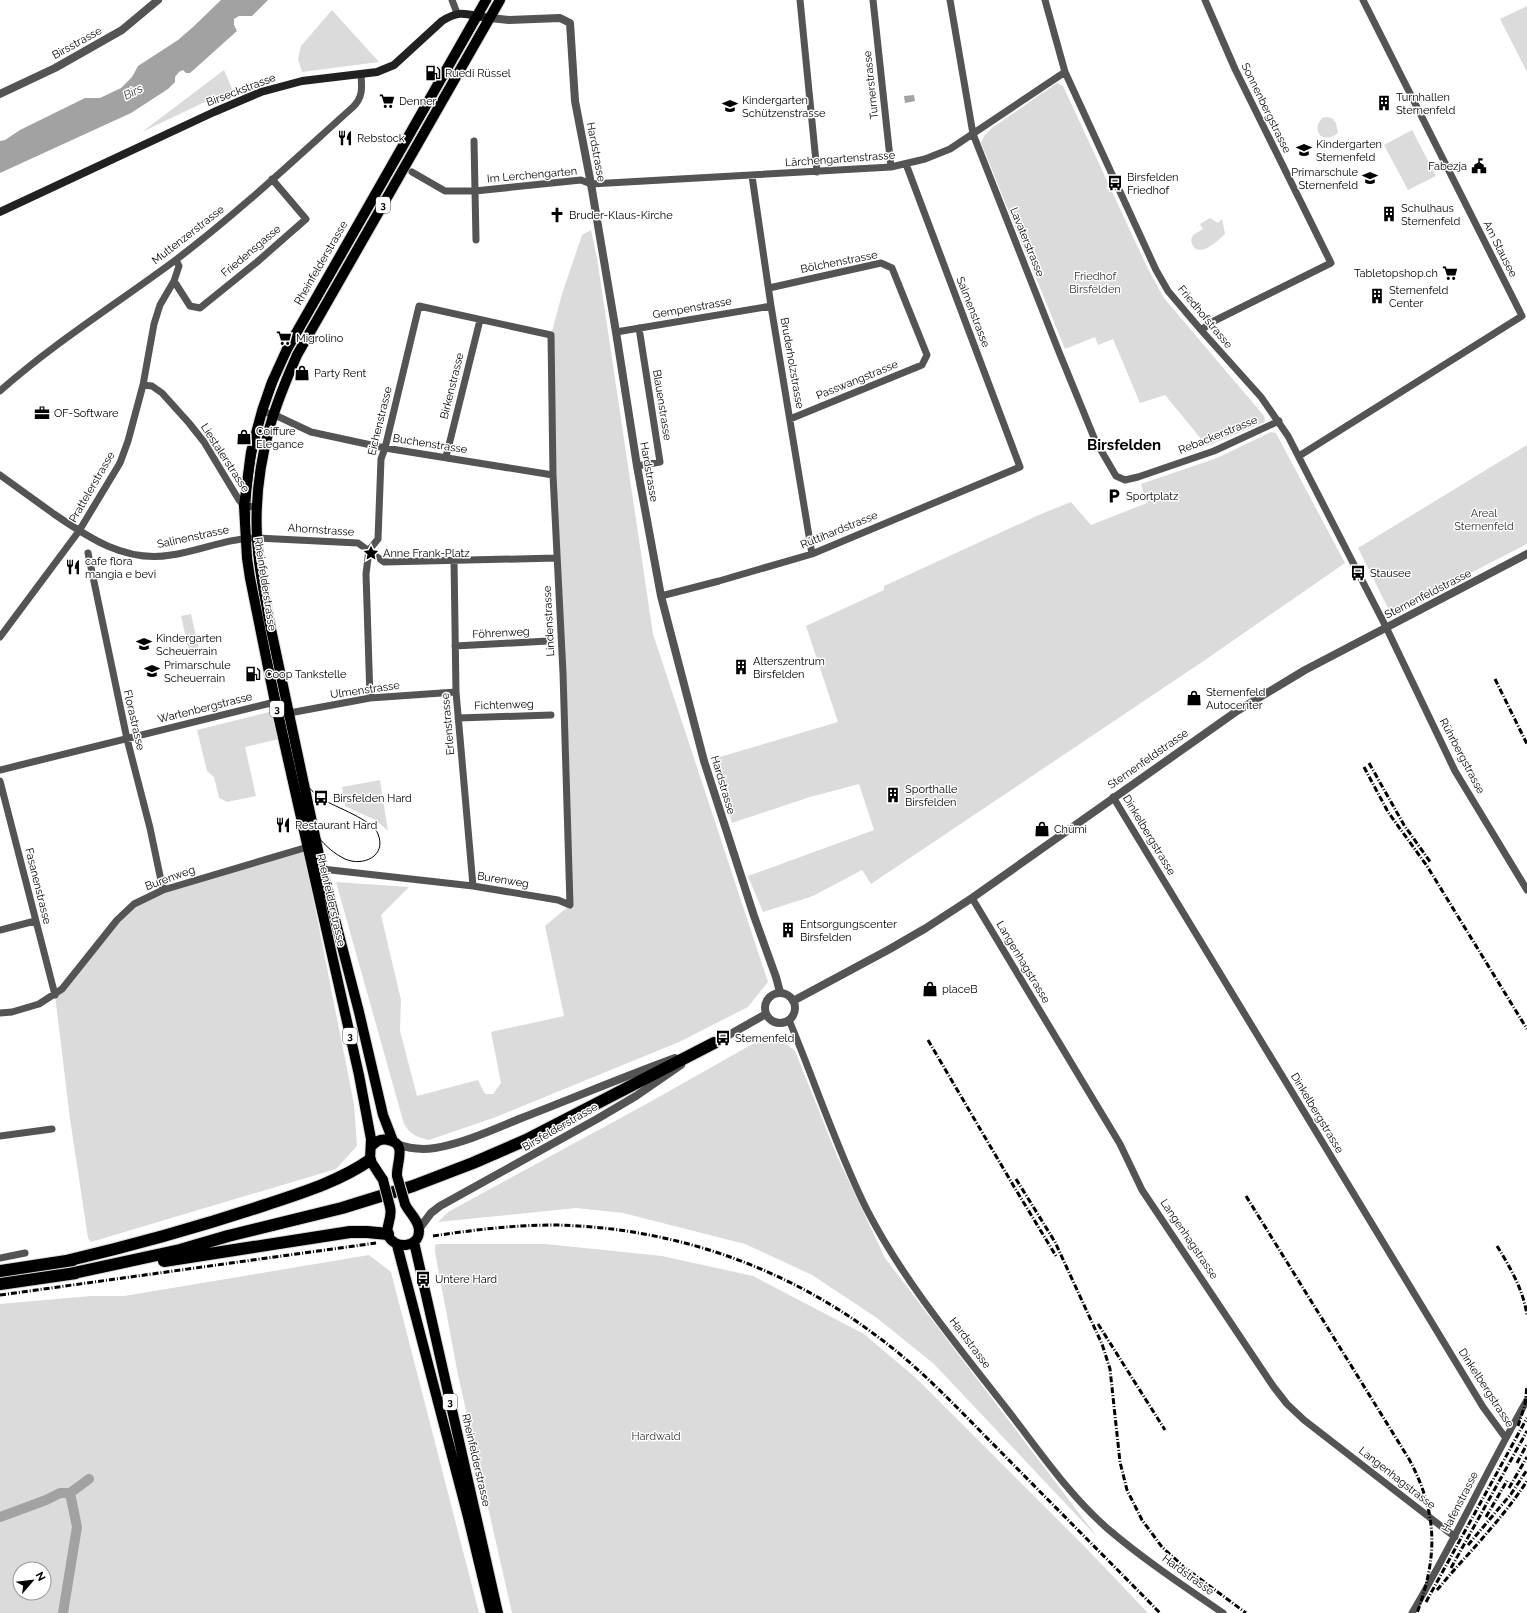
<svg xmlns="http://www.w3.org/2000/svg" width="1527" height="1613" viewBox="0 0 1527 1613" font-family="Raleway,sans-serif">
  <rect width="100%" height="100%" fill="#fff"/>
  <path fill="#dbdbdb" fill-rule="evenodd" d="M1527 6V72L1500 19Z
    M332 10 379 62 302 72 298 59 301 46Z
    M224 70 233 91 211 99 142 132Z
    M1057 83 1063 86 1148 269 1164 298 1264 416 1265 422 1207 446 1165 395 1140 403 1113 339 1098 345 1095 337 1065 349 981 143 984 136 992 128Z
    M1326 117 1332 118 1336 123 1338 133C1328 141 1315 139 1318 124L1322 118Z
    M1412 130 1436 176 1408 190 1384 145Z
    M1210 218 1218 223 1222 219 1225 234C1216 242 1196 262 1191 240L1193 235 1203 229 1200 224Z
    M591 230 597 258 653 634 768 982 748 1007 679 1042 496 1117 429 1140C416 1137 411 1135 404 1124L336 882 409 887 381 915 401 1000 400 1031 417 1096 478 1080 485 1094H493L501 1083 491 1032 564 1016 545 926 570 905 551 335 562 294 582 235Z
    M1271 432 1276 433 1345 563 1205 660 871 884 862 870 813 896 763 912 748 876 874 830 859 784 810 797 732 823 713 759 838 722 806 626 884 590V586L1041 514 1071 502 1091 525 1147 503 1141 484 1217 458Z
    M1527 445V544L1391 614 1358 548Z
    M191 614 199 649 189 651 181 616Z
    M273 711 279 739 245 747 256 796 227 802 219 798 214 777 207 771 197 730Z
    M380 780 388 831 377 821 345 806 342 787Z
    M303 847 354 1104 357 1146 336 1169 91 1242 88 1238 70 1119 55 995 134 904 158 892Z
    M763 1038 781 1040 795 1051 837 1156 885 1258 1098 1538 934 1364 877 1318 812 1275 745 1244 623 1213 576 1208 438 1222 448 1212 650 1102Z
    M439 1244H546L662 1256 753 1276 864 1334 916 1378 1088 1550 1148 1613H512L458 1375 435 1252V1245Z
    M369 1255 391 1272 479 1613H0V1304L90 1296H124ZM20 1569H44V1593H20Z"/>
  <path fill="#a2a2a2" d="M221 0H268L252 16H239L234 19V25L237 31C221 45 206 59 190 73H186L183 70 179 72 175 77V82L168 89 131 113 0 173V141L5 140 20 130 85 98H100L121 88 132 77 138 66 178 40 193 27Z
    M914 95 915 101 905 103 904 96Z"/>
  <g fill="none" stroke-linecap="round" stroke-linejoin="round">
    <path stroke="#a2a2a2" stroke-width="10" d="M0 1517 46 1500 60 1493H70
      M63 1613 77 1527 70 1493 89 1479"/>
    <g stroke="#dbdbdb" stroke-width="12">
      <path id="primary" d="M393 1141 383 1115 359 1012 322 869 268 615C264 589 258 563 257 537 255 500 260 462 270 426 277 402 287 378 297 355L500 0
        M371 1147C375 1142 381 1138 388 1140 408 1143 396 1163 397 1176
        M383 1180 370 1160 371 1139 359 1075 275 702 250 578 247 558 244 506 251 452 262 411 272 382 287 349 486 0
        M390 1207C393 1218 385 1226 388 1235 394 1250 419 1248 419 1231 419 1220 409 1213 405 1204
        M414 1242 498 1613
        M397 1245 468 1517 491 1613"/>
    </g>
    <g stroke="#dbdbdb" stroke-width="14">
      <path id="motorway" d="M66 1261C134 1245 199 1227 265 1205 301 1193 338 1182 370 1160
        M164 1261 350 1232H367L388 1234
        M0 1271 73 1260
        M69 1274 180 1250 228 1236 342 1208 413 1186 473 1163 526 1140 714 1043
        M0 1284 76 1273"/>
    </g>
    <path stroke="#545454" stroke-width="7" d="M452 0 457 13
      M800 0 817 172
      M873 0 891 167
      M950 0 973 134 1059 352 1095 440 1116 476 1125 480 1138 477 1214 451 1279 421
      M1045 0 1065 72 1156 270 1168 291 1201 330 1261 397 1288 436 1386 627 1455 771 1527 890
      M474 141 476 240
      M412 172 445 191H475L581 180 591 184 891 167 925 159 950 149 1065 72
      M752 176 771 306 812 554
      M174 281 190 306 200 308 257 262 306 219 272 179
      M769 288 881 263 892 268 927 355 922 365 790 419
      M1201 330 1214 321 1331 263 1235 69 1205 0
      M616 332 771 306
      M143 385 152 386 162 393 189 423 204 442 239 500 244 506 257 507
      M0 391C55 342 118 303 177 259 239 212 295 159 353 107 363 97 362 88 361 75
      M262 411 277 416 311 432 385 448 553 475
      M1299 456 1522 316 1363 0
      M446 457 480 320
      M637 466 660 462 639 328
      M0 475C18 488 36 501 54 514 89 538 126 563 171 555 200 551 227 538 257 538L358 543 384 562 557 558
      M88 553 127 739 150 828 163 890
      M454 560 456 692 473 886
      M661 596 719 581 812 554 1020 467 906 164
      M0 637 79 531 120 463 128 441 143 385 154 324 160 305 174 281 179 266 176 260
      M455 646 548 641
      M284 714 370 698 456 692
      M458 718 551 715
      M0 770 275 702
      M0 781 55 995
      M1113 797 1483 1407 1505 1437
      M318 870 322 869 473 886 558 900 570 905 563 673 553 475 551 335 419 306 385 448 381 459 378 539 369 550 366 574 370 698
      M972 898 1120 1144 1142 1190 1273 1386 1287 1404 1304 1420 1455 1537
      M0 930 35 921
      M0 1013 12 1012 39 1004 62 989 117 920 134 904 163 890 311 846
      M789 1020C815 1082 836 1147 866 1208 902 1279 957 1345 1006 1408 1038 1449 1068 1494 1108 1529 1143 1559 1185 1587 1223 1613
      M0 1136 52 1129
      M0 1258 25 1253
      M1412 1613C1453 1544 1487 1470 1527 1400"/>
    <path stroke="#545454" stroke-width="8" d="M490 18 509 20 560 18 570 23 575 101 591 184 616 332 637 466 661 596 704 761 754 916 776 977 780 992
      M0 94 55 68 122 30 158 0
      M765 1008a15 15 0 1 1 30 0a15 15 0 1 1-30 0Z
      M793 1001 888 950 926 928 972 898 1237 711 1305 670 1527 554
      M711 1045 766 1014
      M397 1144C410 1149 422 1150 435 1148 464 1143 492 1130 519 1119 571 1099 623 1077 675 1058
      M419 1229 431 1213 440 1206 597 1119 636 1096 681 1065"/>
    <path stroke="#212121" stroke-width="8" d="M0 212 214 112 261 92 302 81 377 72 394 65 442 21C462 8 468 16 490 18"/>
    <use href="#primary" stroke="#000" stroke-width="10"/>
    <use href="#motorway" stroke="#000" stroke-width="12"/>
    <path stroke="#000" stroke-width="1" d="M491 0 291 351C254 426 243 495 253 578L303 806C310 829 323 848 345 859 363 867 387 856 378 834 373 820 335 807 322 799 312 792 305 784 300 774 289 739 284 702 276 667 268 630 258 594 254 556 248 486 262 417 294 353L495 0"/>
    <path stroke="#000" stroke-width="3" stroke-dasharray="6 2 1 2" stroke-linecap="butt" d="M1495 679 1527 744
      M1369 763 1404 825 1431 863
      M1364 767 1388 812 1427 866 1527 1029
      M928 1040 1013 1185 1056 1256
      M1016 1179 1055 1242 1102 1344 1110 1369 1120 1462 1127 1490 1142 1520 1162 1547 1184 1567 1246 1613
      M1246 1196 1409 1459C1438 1513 1438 1556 1417 1613
      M433 1236C473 1230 513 1225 554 1225 669 1227 782 1265 874 1334 920 1367 958 1409 998 1449 1052 1504 1106 1558 1160 1613
      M1497 1246C1510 1267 1524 1291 1527 1316
      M0 1295 376 1243
      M1098 1324 1165 1430
      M1518 1426 1525 1405 1527 1386
      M1517 1463 1527 1444
      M1509 1488 1527 1457
      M1486 1517 1508 1479
      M1468 1545 1511 1494 1527 1470
      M1451 1568 1527 1431
      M1437 1590C1467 1554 1501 1521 1527 1481
      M1426 1602 1527 1418"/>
    <g stroke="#dbdbdb" stroke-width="12" stroke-linecap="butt">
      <path id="primary-bridge" d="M397 1176 405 1204
        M383 1180 390 1207"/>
    </g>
    <use href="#primary-bridge" stroke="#000" stroke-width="10"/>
  </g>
  <defs>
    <g id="fuel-bare" transform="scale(1.2)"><path d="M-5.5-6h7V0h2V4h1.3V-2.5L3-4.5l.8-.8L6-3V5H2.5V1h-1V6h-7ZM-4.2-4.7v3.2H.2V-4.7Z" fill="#000" stroke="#fff" stroke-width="2.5" paint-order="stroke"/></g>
    <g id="supermarket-bare" transform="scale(1.2)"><path d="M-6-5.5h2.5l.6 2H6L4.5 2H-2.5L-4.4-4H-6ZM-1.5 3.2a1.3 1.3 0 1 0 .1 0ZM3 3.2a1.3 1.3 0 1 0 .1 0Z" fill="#000" stroke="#fff" stroke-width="2.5" paint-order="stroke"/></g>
    <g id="building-bare" transform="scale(1.2)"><path d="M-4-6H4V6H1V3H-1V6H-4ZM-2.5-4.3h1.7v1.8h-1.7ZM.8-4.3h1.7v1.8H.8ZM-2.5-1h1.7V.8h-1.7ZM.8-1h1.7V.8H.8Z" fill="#000" stroke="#fff" stroke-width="2.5" paint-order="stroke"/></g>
    <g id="school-bare" transform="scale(1.2)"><path d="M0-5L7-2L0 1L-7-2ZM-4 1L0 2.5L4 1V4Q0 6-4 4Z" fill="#000" stroke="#fff" stroke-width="2.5" paint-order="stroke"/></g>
    <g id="restaurant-bare" transform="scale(1.2)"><path d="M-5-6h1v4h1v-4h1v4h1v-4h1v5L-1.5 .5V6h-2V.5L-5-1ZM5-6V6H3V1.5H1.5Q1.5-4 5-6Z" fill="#000" stroke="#fff" stroke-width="2.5" paint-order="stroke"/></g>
    <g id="civic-bare" transform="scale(1.2)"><path d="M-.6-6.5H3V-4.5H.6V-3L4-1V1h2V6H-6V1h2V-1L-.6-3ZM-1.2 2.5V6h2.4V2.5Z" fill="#000" stroke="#fff" stroke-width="2.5" paint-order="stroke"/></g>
    <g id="bus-bare" transform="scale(1.2)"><path d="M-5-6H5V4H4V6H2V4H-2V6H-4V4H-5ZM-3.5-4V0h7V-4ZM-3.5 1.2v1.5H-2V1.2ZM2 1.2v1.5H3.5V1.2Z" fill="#000" stroke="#fff" stroke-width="2.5" paint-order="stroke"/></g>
    <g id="church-bare" transform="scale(1.2)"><path d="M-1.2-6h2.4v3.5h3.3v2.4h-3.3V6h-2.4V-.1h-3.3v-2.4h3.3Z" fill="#000" stroke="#fff" stroke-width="2.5" paint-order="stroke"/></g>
    <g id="shop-bare" transform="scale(1.2)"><path d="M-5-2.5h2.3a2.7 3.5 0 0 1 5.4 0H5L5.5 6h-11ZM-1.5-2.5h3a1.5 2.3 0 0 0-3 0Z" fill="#000" stroke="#fff" stroke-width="2.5" paint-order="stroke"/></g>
    <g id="office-bare" transform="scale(1.2)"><path d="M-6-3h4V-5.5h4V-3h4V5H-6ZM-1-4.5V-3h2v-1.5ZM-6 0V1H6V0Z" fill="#000" stroke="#fff" stroke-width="2.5" paint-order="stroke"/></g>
    <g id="parking-bare" transform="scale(1.2)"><path d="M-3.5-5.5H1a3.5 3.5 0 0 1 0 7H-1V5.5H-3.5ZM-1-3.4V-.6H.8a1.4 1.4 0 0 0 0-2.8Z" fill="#000" stroke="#fff" stroke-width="2.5" paint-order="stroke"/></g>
    <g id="sight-bare" transform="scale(1.2)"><path d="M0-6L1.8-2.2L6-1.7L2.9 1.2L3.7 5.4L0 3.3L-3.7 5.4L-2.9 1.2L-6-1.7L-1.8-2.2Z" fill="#000" stroke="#fff" stroke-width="2.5" paint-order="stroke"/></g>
  </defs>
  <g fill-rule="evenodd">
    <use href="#fuel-bare" x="433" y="73"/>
    <use href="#supermarket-bare" x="387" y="101"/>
    <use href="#building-bare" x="1384" y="103"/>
    <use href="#school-bare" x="730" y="106"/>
    <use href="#restaurant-bare" x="345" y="138"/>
    <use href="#school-bare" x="1304" y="150"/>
    <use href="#civic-bare" x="1479" y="166"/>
    <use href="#school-bare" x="1370" y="178"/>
    <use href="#bus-bare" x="1115" y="183"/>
    <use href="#building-bare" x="1389" y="214"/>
    <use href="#church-bare" x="557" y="215"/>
    <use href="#supermarket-bare" x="1450" y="273"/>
    <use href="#building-bare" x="1377" y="296"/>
    <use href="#supermarket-bare" x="284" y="338"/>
    <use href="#shop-bare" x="302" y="373"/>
    <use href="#office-bare" x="42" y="413"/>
    <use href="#shop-bare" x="244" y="437"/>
    <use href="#parking-bare" x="1114" y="496"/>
    <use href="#sight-bare" x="371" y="553"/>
    <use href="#restaurant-bare" x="73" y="567"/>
    <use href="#bus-bare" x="1358" y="573"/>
    <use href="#school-bare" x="144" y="644"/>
    <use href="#building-bare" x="741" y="667"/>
    <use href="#school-bare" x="152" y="671"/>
    <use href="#fuel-bare" x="253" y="674"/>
    <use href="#shop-bare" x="1194" y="698"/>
    <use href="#building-bare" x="893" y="795"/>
    <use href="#bus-bare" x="321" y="798"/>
    <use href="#restaurant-bare" x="283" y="825"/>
    <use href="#shop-bare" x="1042" y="829"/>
    <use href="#building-bare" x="788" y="930"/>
    <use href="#shop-bare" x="930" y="989"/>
    <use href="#bus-bare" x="723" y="1038"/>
    <use href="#bus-bare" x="423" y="1279"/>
  </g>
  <g text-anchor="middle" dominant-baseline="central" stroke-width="3" stroke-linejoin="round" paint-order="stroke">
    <g fill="#fff" stroke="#4c4c4c" stroke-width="1">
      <rect x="376" y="197" width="14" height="16" rx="3"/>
      <rect x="270" y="701" width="14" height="16" rx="3"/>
      <rect x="343" y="1028" width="14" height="16" rx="3"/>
      <rect x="443" y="1394" width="14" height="16" rx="3"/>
    </g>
    <g font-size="10" font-weight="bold" fill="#000">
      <text x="383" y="205">3</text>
      <text x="277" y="709">3</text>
      <text x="350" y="1036">3</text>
      <text x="450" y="1402">3</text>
    </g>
    <g font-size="11" fill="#000" stroke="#fff">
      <text transform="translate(77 43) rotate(-29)">Birsstrasse</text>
      <text transform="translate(871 85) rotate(-96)">Turnerstrasse</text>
      <text transform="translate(241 90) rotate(-21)">Birseckstrasse</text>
      <text transform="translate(1266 108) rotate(64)">Sonnenbergstrasse</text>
      <text transform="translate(596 152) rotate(79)">Hardstrasse</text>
      <text transform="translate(840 159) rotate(-4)">Lärchengartenstrasse</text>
      <text transform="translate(532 175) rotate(-5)">Im Lerchengarten</text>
      <text transform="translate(188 235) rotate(-38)">Muttenzerstrasse</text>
      <text transform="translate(1027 242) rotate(68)">Lavaterstrasse</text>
      <text transform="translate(1500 249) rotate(63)">Am Stausee</text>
      <text transform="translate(251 251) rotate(-40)">Friedensgasse</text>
      <text transform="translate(839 262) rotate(-11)">Bölchenstrasse</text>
      <text transform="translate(321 263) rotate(-60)">Rheinfelderstrasse</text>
      <text transform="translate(692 308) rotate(-10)">Gempenstrasse</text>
      <text transform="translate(973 312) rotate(69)">Salmenstrasse</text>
      <text transform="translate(1205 317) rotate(50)">Friedhofstrasse</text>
      <text transform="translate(792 363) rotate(80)">Bruderholzstrasse</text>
      <text transform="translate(857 380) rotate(-22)">Passwangstrasse</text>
      <text transform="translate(452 386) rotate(-76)">Birkenstrasse</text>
      <text transform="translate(662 405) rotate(81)">Blauenstrasse</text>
      <text transform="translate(380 421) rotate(-76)">Eichenstrasse</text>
      <text transform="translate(1218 435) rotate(-22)">Rebackerstrasse</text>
      <text transform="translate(430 444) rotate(9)">Buchenstrasse</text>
      <text transform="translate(225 458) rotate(57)">Liestalerstrasse</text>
      <text transform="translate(649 472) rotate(80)">Hardstrasse</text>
      <text transform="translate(92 487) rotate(-60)">Prattelerstrasse</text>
      <text transform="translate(321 530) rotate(4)">Ahornstrasse</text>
      <text transform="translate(839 530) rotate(-22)">Rüttihardstrasse</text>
      <text transform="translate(193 537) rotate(-12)">Salinenstrasse</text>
      <text transform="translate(265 584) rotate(81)">Rheinfelderstrasse</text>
      <text transform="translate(1428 594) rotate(-27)">Sternenfeldstrasse</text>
      <text transform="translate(549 621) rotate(-93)">Lindenstrasse</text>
      <text transform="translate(501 633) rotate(-3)">Föhrenweg</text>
      <text transform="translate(365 690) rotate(-8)">Ulmenstrasse</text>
      <text transform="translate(504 705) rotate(-2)">Fichtenweg</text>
      <text transform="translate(205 708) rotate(-14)">Wartenbergstrasse</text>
      <text transform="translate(134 720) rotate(77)">Florastrasse</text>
      <text transform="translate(448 724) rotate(-95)">Erlenstrasse</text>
      <text transform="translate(1462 756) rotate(62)">Rührbergstrasse</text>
      <text transform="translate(1148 759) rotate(-35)">Sternenfeldstrasse</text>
      <text transform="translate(723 785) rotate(73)">Hardstrasse</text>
      <text transform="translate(1149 835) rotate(59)">Dinkelbergstrasse</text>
      <text transform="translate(170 878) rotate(-20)">Burenweg</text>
      <text transform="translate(503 880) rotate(9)">Burenweg</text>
      <text transform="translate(38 886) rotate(76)">Fasanenstrasse</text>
      <text transform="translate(331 900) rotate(77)">Rheinfelderstrasse</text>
      <text transform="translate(1023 962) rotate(59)">Langenhagstrasse</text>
      <text transform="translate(1317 1113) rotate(59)">Dinkelbergstrasse</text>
      <text transform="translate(560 1127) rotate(-30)">Birsfelderstrasse</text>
      <text transform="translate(1189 1239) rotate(56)">Langenhagstrasse</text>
      <text transform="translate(970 1343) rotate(53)">Hardstrasse</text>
      <text transform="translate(1486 1388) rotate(57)">Dinkelbergstrasse</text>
      <text transform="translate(476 1460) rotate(77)">Rheinfelderstrasse</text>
      <text transform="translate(1397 1478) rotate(38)">Langenhagstrasse</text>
      <text transform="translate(1460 1502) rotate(-63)">Hafenstrasse</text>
      <text transform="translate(1188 1575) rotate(36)">Hardstrasse</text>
    </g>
    <g font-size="11" fill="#000" stroke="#fff" text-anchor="start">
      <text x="445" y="73">Ruedi Rüssel</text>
      <text x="1396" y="97">Turnhallen<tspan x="1396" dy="13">Sternenfeld</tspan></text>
      <text x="742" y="100">Kindergarten<tspan x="742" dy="13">Schützenstrasse</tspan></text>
      <text x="399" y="101">Denner</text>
      <text x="357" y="138">Rebstock</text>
      <text x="1316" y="144">Kindergarten<tspan x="1316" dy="13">Sternenfeld</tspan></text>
      <text x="1467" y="166" text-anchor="end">Fabezja</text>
      <text x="1358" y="172" text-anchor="end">Primarschule<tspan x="1358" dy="13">Sternenfeld</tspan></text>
      <text x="1127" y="177">Birsfelden<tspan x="1127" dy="13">Friedhof</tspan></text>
      <text x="1401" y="208">Schulhaus<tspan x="1401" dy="13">Sternenfeld</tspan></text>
      <text x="569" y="215">Bruder-Klaus-Kirche</text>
      <text x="1438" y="273" text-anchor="end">Tabletopshop.ch</text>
      <text x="1389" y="290">Sternenfeld<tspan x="1389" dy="13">Center</tspan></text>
      <text x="296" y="338">Migrolino</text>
      <text x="314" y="373">Party Rent</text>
      <text x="54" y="413">OF-Software</text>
      <text x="256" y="431">Coiffure<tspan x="256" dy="13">Elegance</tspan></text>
      <text x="1126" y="496">Sportplatz</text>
      <text x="383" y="553">Anne Frank-Platz</text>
      <text x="85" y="561">cafe flora<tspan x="85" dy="13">mangia e bevi</tspan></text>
      <text x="1370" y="573">Stausee</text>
      <text x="156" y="638">Kindergarten<tspan x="156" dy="13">Scheuerrain</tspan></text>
      <text x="753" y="661">Alterszentrum<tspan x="753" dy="13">Birsfelden</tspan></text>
      <text x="164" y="665">Primarschule<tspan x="164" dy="13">Scheuerrain</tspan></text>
      <text x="265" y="674">Coop Tankstelle</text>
      <text x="1206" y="692">Sternenfeld<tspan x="1206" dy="13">Autocenter</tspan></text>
      <text x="905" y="789">Sporthalle<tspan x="905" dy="13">Birsfelden</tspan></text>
      <text x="333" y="798">Birsfelden Hard</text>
      <text x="295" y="825">Restaurant Hard</text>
      <text x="1054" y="829">Chümi</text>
      <text x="800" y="924">Entsorgungscenter<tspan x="800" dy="13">Birsfelden</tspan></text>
      <text x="942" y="989">placeB</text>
      <text x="735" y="1038">Sternenfeld</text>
      <text x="435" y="1279">Untere Hard</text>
    </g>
    <g font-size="11" fill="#323232" stroke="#fff">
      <text x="1095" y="276">Friedhof<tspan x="1095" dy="13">Birsfelden</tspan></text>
      <text x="1484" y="513">Areal<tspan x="1484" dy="13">Sternenfeld</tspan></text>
      <text x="656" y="1436">Hardwald</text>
    </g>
    <g font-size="12" font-style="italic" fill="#434343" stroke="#fff">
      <text transform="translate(133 92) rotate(-27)">Birs</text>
    </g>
    <g font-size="15" font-weight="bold" fill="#000" stroke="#fff">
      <text x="1124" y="445">Birsfelden</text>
    </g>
  </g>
  <g transform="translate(32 1581) rotate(62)"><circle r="19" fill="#ffffff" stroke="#999999"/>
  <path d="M0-3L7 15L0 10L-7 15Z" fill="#000000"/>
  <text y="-6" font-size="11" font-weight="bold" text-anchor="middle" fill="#000000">N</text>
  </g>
</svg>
